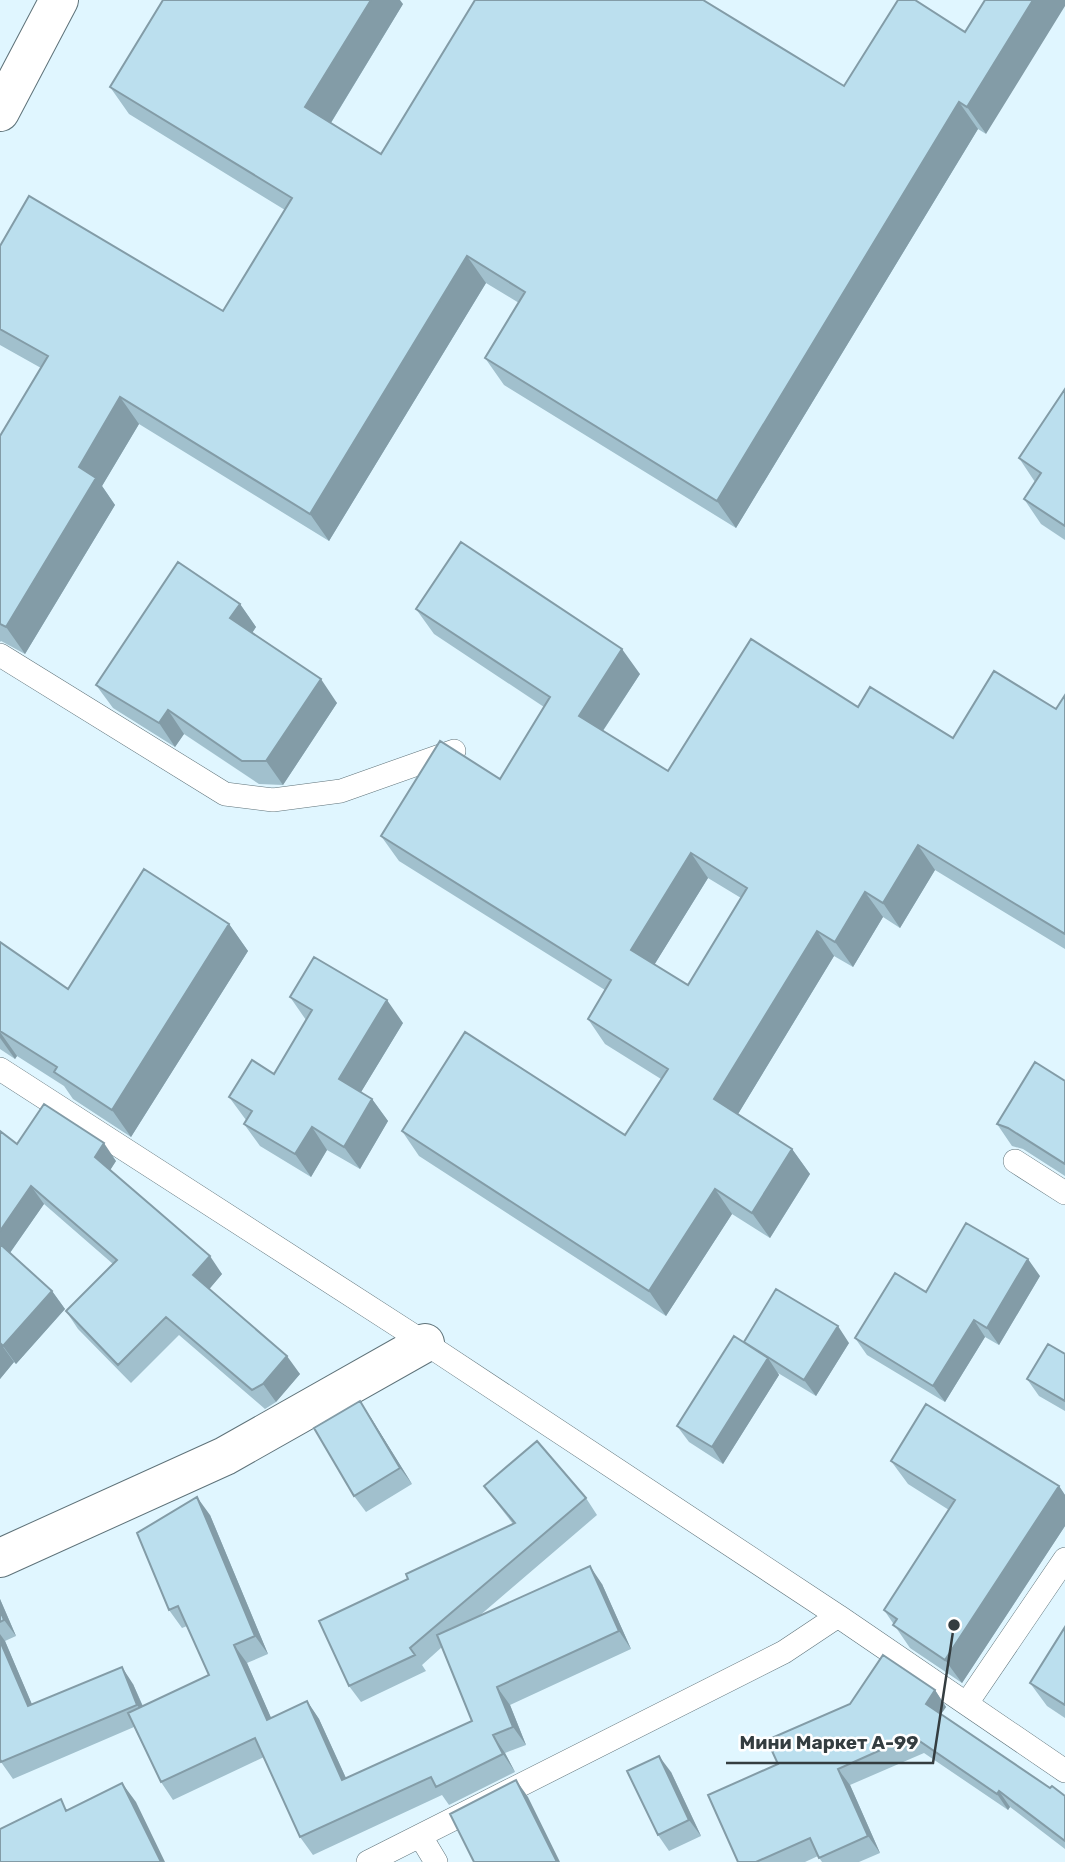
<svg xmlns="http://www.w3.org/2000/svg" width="1065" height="1862" viewBox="0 0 1065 1862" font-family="Rubik,sans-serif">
  <rect width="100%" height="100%" fill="#e0f6ff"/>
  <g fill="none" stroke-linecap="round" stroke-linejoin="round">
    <g stroke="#5e7279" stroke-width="24">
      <path id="lane" d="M0 655 225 794 273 800 341 791 454 751
        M0 1069 425 1343 838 1616 784 1652 368 1862
        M1015 1161 1065 1193
        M838 1616 1065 1771
        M967 1703 1065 1559
        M421 1837 436 1862"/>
    </g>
    <g stroke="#5e7279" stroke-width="40">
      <path id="street" d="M0 1558 225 1456 425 1343"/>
    </g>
    <g stroke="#5e7279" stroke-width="40">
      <path id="secondary" d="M0 112 59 0"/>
    </g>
    <use href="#lane" stroke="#fff" stroke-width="23"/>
    <use href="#street" stroke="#fff" stroke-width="38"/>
    <use href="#secondary" stroke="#fff" stroke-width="38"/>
  </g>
  <path fill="#a1c0cd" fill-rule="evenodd" d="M898 0 986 134 978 129 736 528 504 385 485 358 519 303 486 283 329 541 139 424 102 486 115 505 25 654 1 641 0 642V436L41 368 0 345V246L223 311 285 210 129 114 110 87 403 4 331 123 381 154 844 86Z
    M1065 389V540L1041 524 1024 499 1035 482 1019 458Z
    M240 604 256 627 252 633 337 703 283 785 259 784 184 734 175 747 113 708 96 685Z
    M416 609 640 674 603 731 668 771 858 707 953 738 1056 709 1065 695V949L935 870 900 928 883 917 853 967 834 956 738 1114 792 1149 810 1174 770 1238 732 1214 666 1316 419 1156 402 1131 625 1135 661 1079 605 1044 588 1019 605 990 399 861 381 836 500 779 544 707 434 634ZM708 878 741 898 688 985 654 965Z
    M229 924 248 951 131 1137 73 1099 64 1086 17 1056 15 1059 0 1049V942L68 989Z
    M290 997 403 1023 361 1092 372 1099 388 1121 360 1169 327 1150 311 1177 260 1146 244 1124 246 1120 229 1097 274 1074 306 1020Z
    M1065 1081V1176L1023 1149 1012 1146 997 1124Z
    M0 1131 17 1144 116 1161 110 1170 222 1274 209 1289 300 1374 276 1402 265 1409 179 1335 131 1383 78 1329 66 1311 113 1264 44 1204 10 1253 52 1291 65 1309 16 1364 14 1362 0 1379Z
    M1040 1276 999 1345 985 1337 945 1402 867 1355 855 1338 926 1292Z
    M744 1342 849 1343 816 1396 778 1373 779 1375 723 1464 689 1442 677 1426Z
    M1065 1354V1411L1039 1396 1027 1379Z
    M371 1418 412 1484 366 1512 354 1496Z
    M891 1461 1059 1486 1065 1495V1526L962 1683 910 1648 884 1610 949 1510 908 1484Z
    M484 1486 586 1498 597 1515 478 1617 602 1584 631 1649 510 1705 526 1745 505 1753 515 1772 449 1805 442 1795 313 1855 300 1837 264 1757 173 1800 161 1782 134 1727 13 1779 1 1762 0 1759V1599L16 1636 5 1641 32 1705 133 1684 143 1706 209 1675 187 1626 182 1628 169 1610 210 1515 268 1654 247 1663 271 1718 307 1701 319 1719 346 1778 472 1721 442 1647 422 1665 426 1671 361 1702 349 1686 408 1579 513 1524 496 1502Z
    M1065 1627V1718L1047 1706 1030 1683Z
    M935 1690 946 1707 941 1714 1050 1788 1065 1796V1849L1010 1807 1008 1810 924 1753 850 1785 880 1853 859 1862H822L818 1856 805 1862H738L778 1764Z
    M671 1772 701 1836 669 1851 658 1835Z"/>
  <path fill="#839ca7" d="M371 0H400L403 4 324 134 305 107Z
    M1033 0H1065V6L986 134 967 107Z
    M959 102 978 129 736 528 717 501Z
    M467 256 486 283 329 541 310 514Z
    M120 397 139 424 102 486 115 505 25 654 6 627 79 467Z
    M240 604 256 627 246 642 230 618Z
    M622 649 640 674 596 741 579 716Z
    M321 679 337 703 283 785 266 761Z
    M168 710 184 734 175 747 159 723Z
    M918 845 935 870 900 928 883 903Z
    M691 853 708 878 648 975 631 950Z
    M865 892 883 917 853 967 835 942Z
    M229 924 248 951 131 1137 112 1110Z
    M817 931 834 956 732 1124 714 1099Z
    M387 1000 403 1023 355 1102 339 1079Z
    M0 1032 17 1056 15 1059 0 1038Z
    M372 1099 388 1121 360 1169 344 1147Z
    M312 1127 327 1150 311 1177 295 1154Z
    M104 1143 116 1161 107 1175 95 1157Z
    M792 1149 810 1174 770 1238 752 1213Z
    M31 1186 44 1204 7 1257 0 1247V1231Z
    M715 1189 732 1214 666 1316 649 1291Z
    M210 1256 222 1274 206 1293 193 1275Z
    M1028 1259 1040 1276 999 1345 987 1328Z
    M52 1291 65 1309 16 1364 3 1346Z
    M974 1320 985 1337 945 1402 933 1386Z
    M838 1326 849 1343 816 1396 804 1380Z
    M1 1344 14 1362 0 1379V1345Z
    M287 1356 300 1374 276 1402 263 1384Z
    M768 1358 779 1375 723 1464 712 1447Z
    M360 1401 371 1418 412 1484 400 1468Z
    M1059 1486 1065 1495V1526L962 1683 945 1660Z
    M197 1497 210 1515 268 1654 255 1636Z
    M590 1566 602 1584 631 1649 619 1631Z
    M0 1599 16 1636 4 1620 0 1610Z
    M0 1634 5 1641 40 1723 28 1706 0 1641Z
    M234 1645 247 1663 280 1738 267 1720Z
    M122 1667 133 1684 149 1721 137 1705Z
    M497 1687 510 1705 526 1745 513 1727Z
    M935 1690 946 1707 937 1720 926 1704Z
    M307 1701 319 1719 355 1798 342 1780Z
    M493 1735 505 1753 515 1772 503 1754Z
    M659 1756 671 1772 701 1836 689 1820Z
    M838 1769 850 1785 880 1853 868 1836Z
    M516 1780 528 1797 560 1862H557Z
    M122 1783 136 1802 165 1862H161Z
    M999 1791 1010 1807 1008 1810 997 1794Z"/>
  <path fill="#bbdfee" stroke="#839ca7" stroke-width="2" fill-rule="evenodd" d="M163 0H371L305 107 381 154 475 0H703L844 86 898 0H915L965 32 985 0H1033L967 107 959 102 717 501 485 358 525 292 467 256 310 514 120 397 79 467 96 478 6 627 0 624V436L48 356 0 329V246L29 196 223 311 292 198 110 87Z
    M1065 389V526L1024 499 1041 473 1019 458Z
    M461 542 622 649 579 716 668 771 751 639 858 707 870 687 953 738 994 671 1056 709 1065 695V934L918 845 883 903 865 892 835 942 817 931 714 1099 792 1149 752 1213 715 1189 649 1291 402 1131 465 1032 625 1135 668 1069 588 1019 611 980 381 836 440 741 500 779 550 697 416 609ZM691 853 747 888 688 985 631 950Z
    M178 562 240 604 230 618 321 679 266 761H242L168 710 159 723 96 685Z
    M144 869 229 924 112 1110 54 1072 57 1067 0 1031V942L68 989Z
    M314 957 387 1000 339 1079 372 1099 344 1147 312 1127 295 1154 244 1124 252 1111 229 1097 252 1060 274 1074 312 1010 290 997Z
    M1035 1062 1065 1081V1164L1008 1128 997 1124Z
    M44 1104 104 1143 95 1157 210 1256 193 1275 287 1356 263 1384 252 1390 166 1317 118 1365 66 1311 117 1260 31 1186 0 1231V1131L17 1144Z
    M966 1223 1028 1259 987 1328 974 1320 933 1386 855 1338 895 1273 926 1292Z
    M0 1244 52 1291 3 1346 1 1344 0 1345Z
    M776 1289 838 1326 804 1380 744 1342Z
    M734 1336 768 1358 712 1447 677 1426Z
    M1048 1344 1065 1354V1401L1027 1379Z
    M360 1401 400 1468 354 1496 314 1428Z
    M926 1404 1059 1486 945 1660 893 1625 897 1619 884 1610 955 1500 891 1461Z
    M537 1441 586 1498 410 1648 415 1655 349 1686 319 1621 408 1579 406 1574 515 1523 484 1486Z
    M197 1497 255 1636 234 1645 267 1720 307 1701 342 1780 472 1721 437 1635 590 1566 619 1631 497 1687 513 1727 493 1735 503 1754 436 1787 431 1777 300 1837 255 1738 161 1782 128 1713 209 1675 178 1606 169 1610 137 1533Z
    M0 1610 4 1620 0 1622Z
    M1065 1627V1705L1030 1683Z
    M0 1641 28 1706 122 1667 137 1705 1 1762 0 1759Z
    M883 1655 935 1690 926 1704 1050 1788 1052 1786 1065 1796V1841L999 1791 997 1794 912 1736 838 1769 868 1836 819 1858 810 1838 756 1862H738L708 1795 778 1764 767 1740 850 1704Z
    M659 1756 689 1820 658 1835 627 1771Z
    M516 1780 557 1862H474L450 1814Z
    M122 1783 161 1862H0V1829L61 1799 66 1811Z"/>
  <path fill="none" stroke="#343d40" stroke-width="2.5" d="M954 1625L933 1763H726"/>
  <circle fill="#343d40" stroke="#fff" stroke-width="2.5" cx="954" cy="1625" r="7"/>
  <g font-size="19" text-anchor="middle" font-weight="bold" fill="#343d40" stroke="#fff" stroke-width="5" stroke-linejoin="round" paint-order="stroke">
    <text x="829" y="1749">Мини Маркет А-99</text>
  </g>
</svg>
